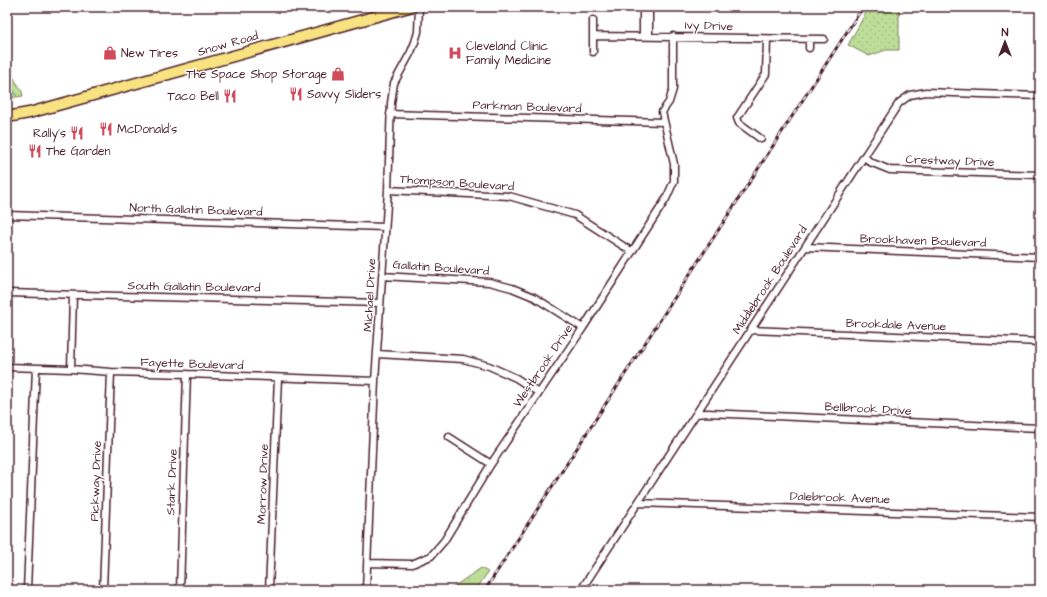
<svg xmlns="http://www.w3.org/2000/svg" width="1047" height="597" viewBox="0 0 1047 597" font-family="'Architects Daughter',sans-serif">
  <defs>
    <pattern id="grass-dots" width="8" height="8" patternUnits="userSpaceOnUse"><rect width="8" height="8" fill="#bcde97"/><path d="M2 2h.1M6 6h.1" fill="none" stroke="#a3be82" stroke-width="1.8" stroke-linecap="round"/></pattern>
    <pattern id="forest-crowns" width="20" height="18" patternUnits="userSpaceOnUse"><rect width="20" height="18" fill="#bcde97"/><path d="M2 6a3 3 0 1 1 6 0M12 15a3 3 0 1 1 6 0" fill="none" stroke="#a3be82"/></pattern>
  </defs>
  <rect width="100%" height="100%" fill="#fff"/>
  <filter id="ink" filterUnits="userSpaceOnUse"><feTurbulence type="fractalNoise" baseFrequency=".025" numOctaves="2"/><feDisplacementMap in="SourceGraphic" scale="8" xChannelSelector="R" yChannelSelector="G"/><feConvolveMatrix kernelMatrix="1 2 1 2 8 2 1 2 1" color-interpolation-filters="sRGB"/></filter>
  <g filter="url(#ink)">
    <path fill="url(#grass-dots)" stroke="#837e61" d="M869 7H899V50H886L869 56 848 45Z"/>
    <path fill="url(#forest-crowns)" stroke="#837e61" d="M7 55C9 61 10 68 12 74 15 82 22 88 23 96L9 98 7 94Z
      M481 568 488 572 476 590H446L453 587Z"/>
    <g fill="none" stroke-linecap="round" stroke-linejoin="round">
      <path stroke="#6f879d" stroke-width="1.5" d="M7 79 16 95"/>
      <g stroke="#4a1f2b" stroke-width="9">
        <path id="minor" d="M649 7V35
          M593 36 824 39
          M643 36V7
          M809 39V48
          M593 52V20
          M390 114 664 122
          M761 139 739 123 737 118 766 74 767 39
          M864 156 870 162 890 170 1040 175
          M388 190 509 196 575 215 631 251
          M7 215 385 227
          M805 247 1040 257
          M382 276 489 282 512 288 534 297 583 328
          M7 293 380 303
          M751 330 1040 342
          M377 354 463 359 489 366 516 378 539 393
          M7 367 71 369 111 372 187 374 375 381
          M71 369 73 295
          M696 414 707 413 1040 428
          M449 437 491 464
          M638 503 1040 517
          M367 563 412 564 431 556 444 541 491 464 583 328 666 199 674 181V164L662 112 669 102 673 89V36
          M27 590 36 368
          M103 590 111 372
          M180 590 187 374
          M269 590 278 378
          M366 590 375 381 388 190 391 103 394 83 411 52 415 42 418 32 419 7
          M581 590 899 103 910 95 926 92 1040 96"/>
      </g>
      <g stroke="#4a1f2b" stroke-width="13">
        <path id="primary" d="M7 117 29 113 409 7"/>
      </g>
      <use href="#minor" stroke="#fff" stroke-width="6"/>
      <use href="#primary" stroke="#f8e281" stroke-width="10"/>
      <g stroke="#4a1f2b" stroke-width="3">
        <path id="rail" d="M485 590 863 7"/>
      </g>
      <use href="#rail" stroke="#fff" stroke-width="1.5" stroke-dasharray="4.5" stroke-linecap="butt"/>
    </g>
  </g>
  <defs>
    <g id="shop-bare" transform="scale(1.08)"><path d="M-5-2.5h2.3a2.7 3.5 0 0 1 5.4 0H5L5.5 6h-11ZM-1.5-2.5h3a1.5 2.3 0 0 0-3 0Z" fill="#d1495b" stroke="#fff" stroke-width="2.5" paint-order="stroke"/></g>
    <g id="hospital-bare" transform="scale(1.08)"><path d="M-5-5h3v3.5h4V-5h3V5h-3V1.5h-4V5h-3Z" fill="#d1495b" stroke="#fff" stroke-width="2.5" paint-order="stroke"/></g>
    <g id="restaurant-bare" transform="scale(1.08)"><path d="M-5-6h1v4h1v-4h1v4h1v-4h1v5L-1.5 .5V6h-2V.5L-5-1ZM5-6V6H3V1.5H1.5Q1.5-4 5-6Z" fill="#d1495b" stroke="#fff" stroke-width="2.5" paint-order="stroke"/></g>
  </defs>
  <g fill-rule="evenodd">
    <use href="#shop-bare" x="110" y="53"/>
    <use href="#hospital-bare" x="455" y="53"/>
    <use href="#shop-bare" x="338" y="74"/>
    <use href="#restaurant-bare" x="296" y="94"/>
    <use href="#restaurant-bare" x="230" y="96"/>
    <use href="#restaurant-bare" x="106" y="129"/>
    <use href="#restaurant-bare" x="77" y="133"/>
    <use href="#restaurant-bare" x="35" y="151"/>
  </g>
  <g text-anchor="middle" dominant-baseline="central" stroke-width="3" stroke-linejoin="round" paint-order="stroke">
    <g font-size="12" fill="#4a1f2b" stroke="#fff">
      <text transform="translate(709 26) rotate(2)">Ivy Drive</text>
      <text transform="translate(228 44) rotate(-16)">Snow Road</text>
      <text transform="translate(527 107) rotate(2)">Parkman Boulevard</text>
      <text transform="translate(950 161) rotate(2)">Crestway Drive</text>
      <text transform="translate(457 183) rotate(4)">Thompson Boulevard</text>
      <text transform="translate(196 210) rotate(2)">North Gallatin Boulevard</text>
      <text transform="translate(923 241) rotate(2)">Brookhaven Boulevard</text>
      <text transform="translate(441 268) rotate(4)">Gallatin Boulevard</text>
      <text transform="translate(770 280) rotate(-57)">Middlebrook Boulevard</text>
      <text transform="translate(194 287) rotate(1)">South Gallatin Boulevard</text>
      <text transform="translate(370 295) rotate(-87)">Michael Drive</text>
      <text transform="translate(896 325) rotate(2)">Brookdale Avenue</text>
      <text transform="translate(192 364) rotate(2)">Fayette Boulevard</text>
      <text transform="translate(543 366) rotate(-56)">Westbrook Drive</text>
      <text transform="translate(868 409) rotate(3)">Bellbrook Drive</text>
      <text transform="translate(96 481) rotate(-88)">Pickway Drive</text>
      <text transform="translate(172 482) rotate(-88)">Stark Drive</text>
      <text transform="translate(263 484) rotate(-88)">Morrow Drive</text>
      <text transform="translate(840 498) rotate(2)">Dalebrook Avenue</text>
    </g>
    <g font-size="12" fill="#4a1f2b" stroke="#fff" text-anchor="start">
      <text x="466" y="46">Cleveland Clinic<tspan x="466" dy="14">Family Medicine</tspan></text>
      <text x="121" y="53">New Tires</text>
      <text x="327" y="74" text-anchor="end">The Space Shop Storage</text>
      <text x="307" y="94">Savvy Sliders</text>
      <text x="219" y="96" text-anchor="end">Taco Bell</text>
      <text x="117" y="129">McDonald's</text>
      <text x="66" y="133" text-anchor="end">Rally's</text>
      <text x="46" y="151">The Garden</text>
    </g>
  </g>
  <rect width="1047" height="597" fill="none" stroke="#fff" stroke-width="24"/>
  <rect x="12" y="12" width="1023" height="573" fill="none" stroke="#4a1f2b" stroke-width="1.5" filter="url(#ink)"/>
  <g transform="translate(1005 42)" stroke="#ffffff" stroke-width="3" paint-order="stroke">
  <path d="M0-3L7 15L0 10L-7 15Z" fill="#4a1f2b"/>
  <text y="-6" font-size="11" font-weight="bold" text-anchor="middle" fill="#4a1f2b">N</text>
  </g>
</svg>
